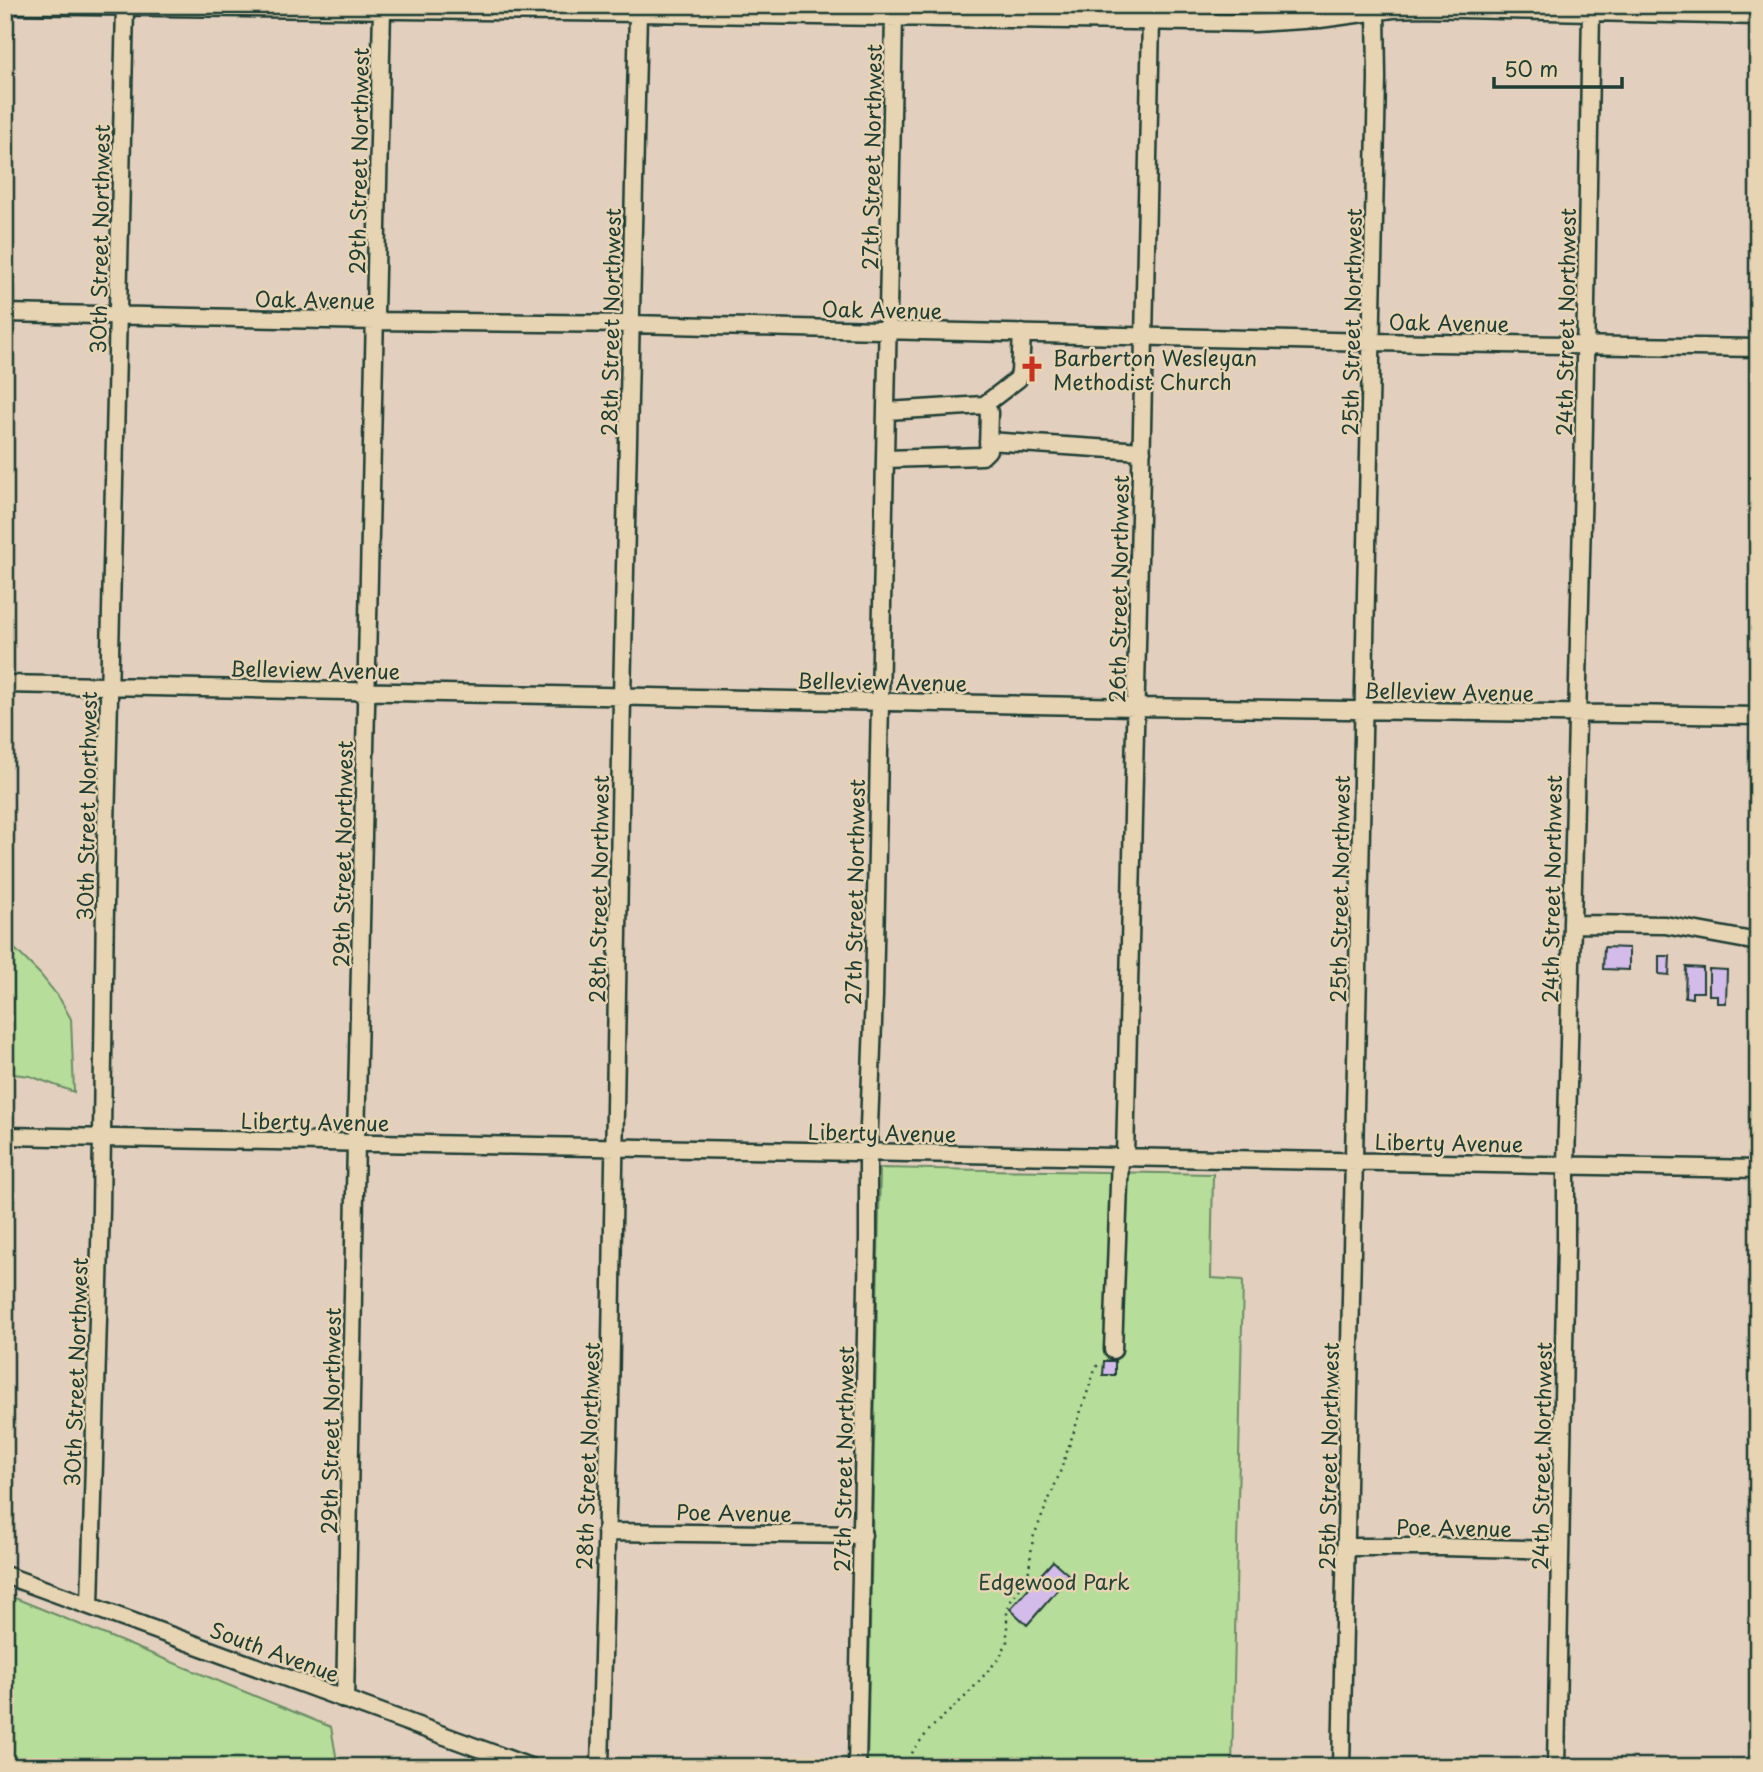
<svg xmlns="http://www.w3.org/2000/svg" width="1763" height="1772" viewBox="0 0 1763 1772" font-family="'Playpen Sans',sans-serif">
  <rect width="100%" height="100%" fill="#e3cfbd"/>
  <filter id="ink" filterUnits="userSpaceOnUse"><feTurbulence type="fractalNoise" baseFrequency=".0143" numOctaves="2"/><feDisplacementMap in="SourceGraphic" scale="14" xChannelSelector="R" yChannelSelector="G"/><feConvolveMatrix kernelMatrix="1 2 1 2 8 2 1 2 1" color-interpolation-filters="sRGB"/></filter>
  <g filter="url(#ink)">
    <path fill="#b6dd99" stroke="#6a8d66" stroke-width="2" d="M5 942 10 944 40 974 60 999 71 1019 74 1092 30 1076 5 1073Z
      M880 1168 1213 1174 1211 1278 1243 1280 1232 1767H867Z
      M5 1594 331 1727 338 1767H5Z"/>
    <path fill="#d3bbea" stroke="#1f3d34" stroke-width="2" d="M1604 947 1629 948V970L1603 969Z
      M1659 956H1670L1669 975 1659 974Z
      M1686 967 1703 968V992H1692V998L1685 997Z
      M1709 969 1727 970 1726 1003H1717V995H1709Z
      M1104 1361H1115V1375H1103Z
      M1053 1561 1070 1576 1027 1625 1010 1609Z"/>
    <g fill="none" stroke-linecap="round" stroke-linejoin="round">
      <g stroke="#1f3d34" stroke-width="21">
        <path id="minor" d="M5 5 638 13 1255 23 1320 19 1393 9 1420 8 1758 16
          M5 313 375 321 631 324 1371 342 1758 348
          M984 405 1018 379 1020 372 1022 333
          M988 441 1142 451
          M886 459 982 456 988 450 989 412 984 405 887 411
          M5 684 1136 707 1758 716
          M1573 924 1665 925 1758 942
          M5 1136 1758 1169
          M1125 1157 1141 474 1151 21
          M1113 1350 1120 1157
          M606 1532 863 1535
          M1347 1547H1442L1560 1550
          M5 1575 530 1767
          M90 1605 101 1210 106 827 125 7
          M345 1700 356 1142 382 9
          M600 1767 610 1401 622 697 638 13
          M857 1767 868 1238V1153L874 996 894 17
          M1341 1767 1377 78 1376 11
          M1556 1767 1566 1243V1165L1583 479 1591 11"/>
      </g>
      <path stroke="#1f3d34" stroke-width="2.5" stroke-dasharray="2 5" stroke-linecap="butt" d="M909 1767 913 1750 931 1728 967 1695 1000 1657 1007 1642V1611L1010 1602 1028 1577 1033 1538 1059 1475 1096 1367 1101 1362"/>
      <use href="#minor" stroke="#e7d4b2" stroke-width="16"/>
    </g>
  </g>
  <defs>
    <g id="church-bare" transform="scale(2.1)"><path d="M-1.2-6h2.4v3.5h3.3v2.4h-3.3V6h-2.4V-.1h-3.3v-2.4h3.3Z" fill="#c8321e" stroke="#e7d4b2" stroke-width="2.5" paint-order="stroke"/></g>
  </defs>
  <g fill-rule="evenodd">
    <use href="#church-bare" x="1032" y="369"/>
  </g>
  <g text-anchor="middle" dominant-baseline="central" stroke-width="5" stroke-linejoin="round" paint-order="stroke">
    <g font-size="21" fill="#1f3d34" stroke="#e7d4b2">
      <text transform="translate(871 157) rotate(-89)">27th Street Northwest</text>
      <text transform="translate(358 161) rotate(-89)">29th Street Northwest</text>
      <text transform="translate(99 239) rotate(-89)">30th Street Northwest</text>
      <text transform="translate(315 299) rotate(1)">Oak Avenue</text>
      <text transform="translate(882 309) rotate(1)">Oak Avenue</text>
      <text transform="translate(610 322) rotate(-89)">28th Street Northwest</text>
      <text transform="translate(1351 322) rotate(-89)">25th Street Northwest</text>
      <text transform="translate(1449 322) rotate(1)">Oak Avenue</text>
      <text transform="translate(1565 322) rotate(-89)">24th Street Northwest</text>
      <text transform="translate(1118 589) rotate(-89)">26th Street Northwest</text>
      <text transform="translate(315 669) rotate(1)">Belleview Avenue</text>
      <text transform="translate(882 681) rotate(1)">Belleview Avenue</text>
      <text transform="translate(1449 691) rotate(1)">Belleview Avenue</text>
      <text transform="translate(86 806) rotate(-89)">30th Street Northwest</text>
      <text transform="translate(342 854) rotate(-89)">29th Street Northwest</text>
      <text transform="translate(598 889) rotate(-89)">28th Street Northwest</text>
      <text transform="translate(1339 889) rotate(-89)">25th Street Northwest</text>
      <text transform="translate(1551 889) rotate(-89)">24th Street Northwest</text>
      <text transform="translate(854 892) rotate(-89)">27th Street Northwest</text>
      <text transform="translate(315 1121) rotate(1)">Liberty Avenue</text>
      <text transform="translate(882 1132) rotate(1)">Liberty Avenue</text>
      <text transform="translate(1449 1142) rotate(1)">Liberty Avenue</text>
      <text transform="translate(75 1372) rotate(-88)">30th Street Northwest</text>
      <text transform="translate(330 1421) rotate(-89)">29th Street Northwest</text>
      <text transform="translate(587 1456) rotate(-88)">28th Street Northwest</text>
      <text transform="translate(1328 1456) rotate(-89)">25th Street Northwest</text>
      <text transform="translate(1541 1456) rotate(-89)">24th Street Northwest</text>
      <text transform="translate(843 1459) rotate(-89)">27th Street Northwest</text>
      <text transform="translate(734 1512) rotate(1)">Poe Avenue</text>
      <text transform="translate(1454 1527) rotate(1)">Poe Avenue</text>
      <text transform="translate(275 1651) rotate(20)">South Avenue</text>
    </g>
    <g font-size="21" fill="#1f3d34" stroke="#e7d4b2" text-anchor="start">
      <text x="1053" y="357">Barberton Wesleyan<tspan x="1053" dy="24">Methodist Church</tspan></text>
    </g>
    <g font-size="21" fill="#274539" stroke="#e7d4b2">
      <text x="1054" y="1581">Edgewood Park</text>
    </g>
  </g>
  <rect width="1763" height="1772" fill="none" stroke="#e7d4b2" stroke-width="28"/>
  <rect x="14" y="14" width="1735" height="1744" fill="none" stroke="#1f3d34" stroke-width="2.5" filter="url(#ink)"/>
  <path d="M1494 77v10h128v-10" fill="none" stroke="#1f3d34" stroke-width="3.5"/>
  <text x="1504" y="77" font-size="21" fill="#1f3d34" stroke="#e7d4b2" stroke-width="5" paint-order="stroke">50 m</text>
</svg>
